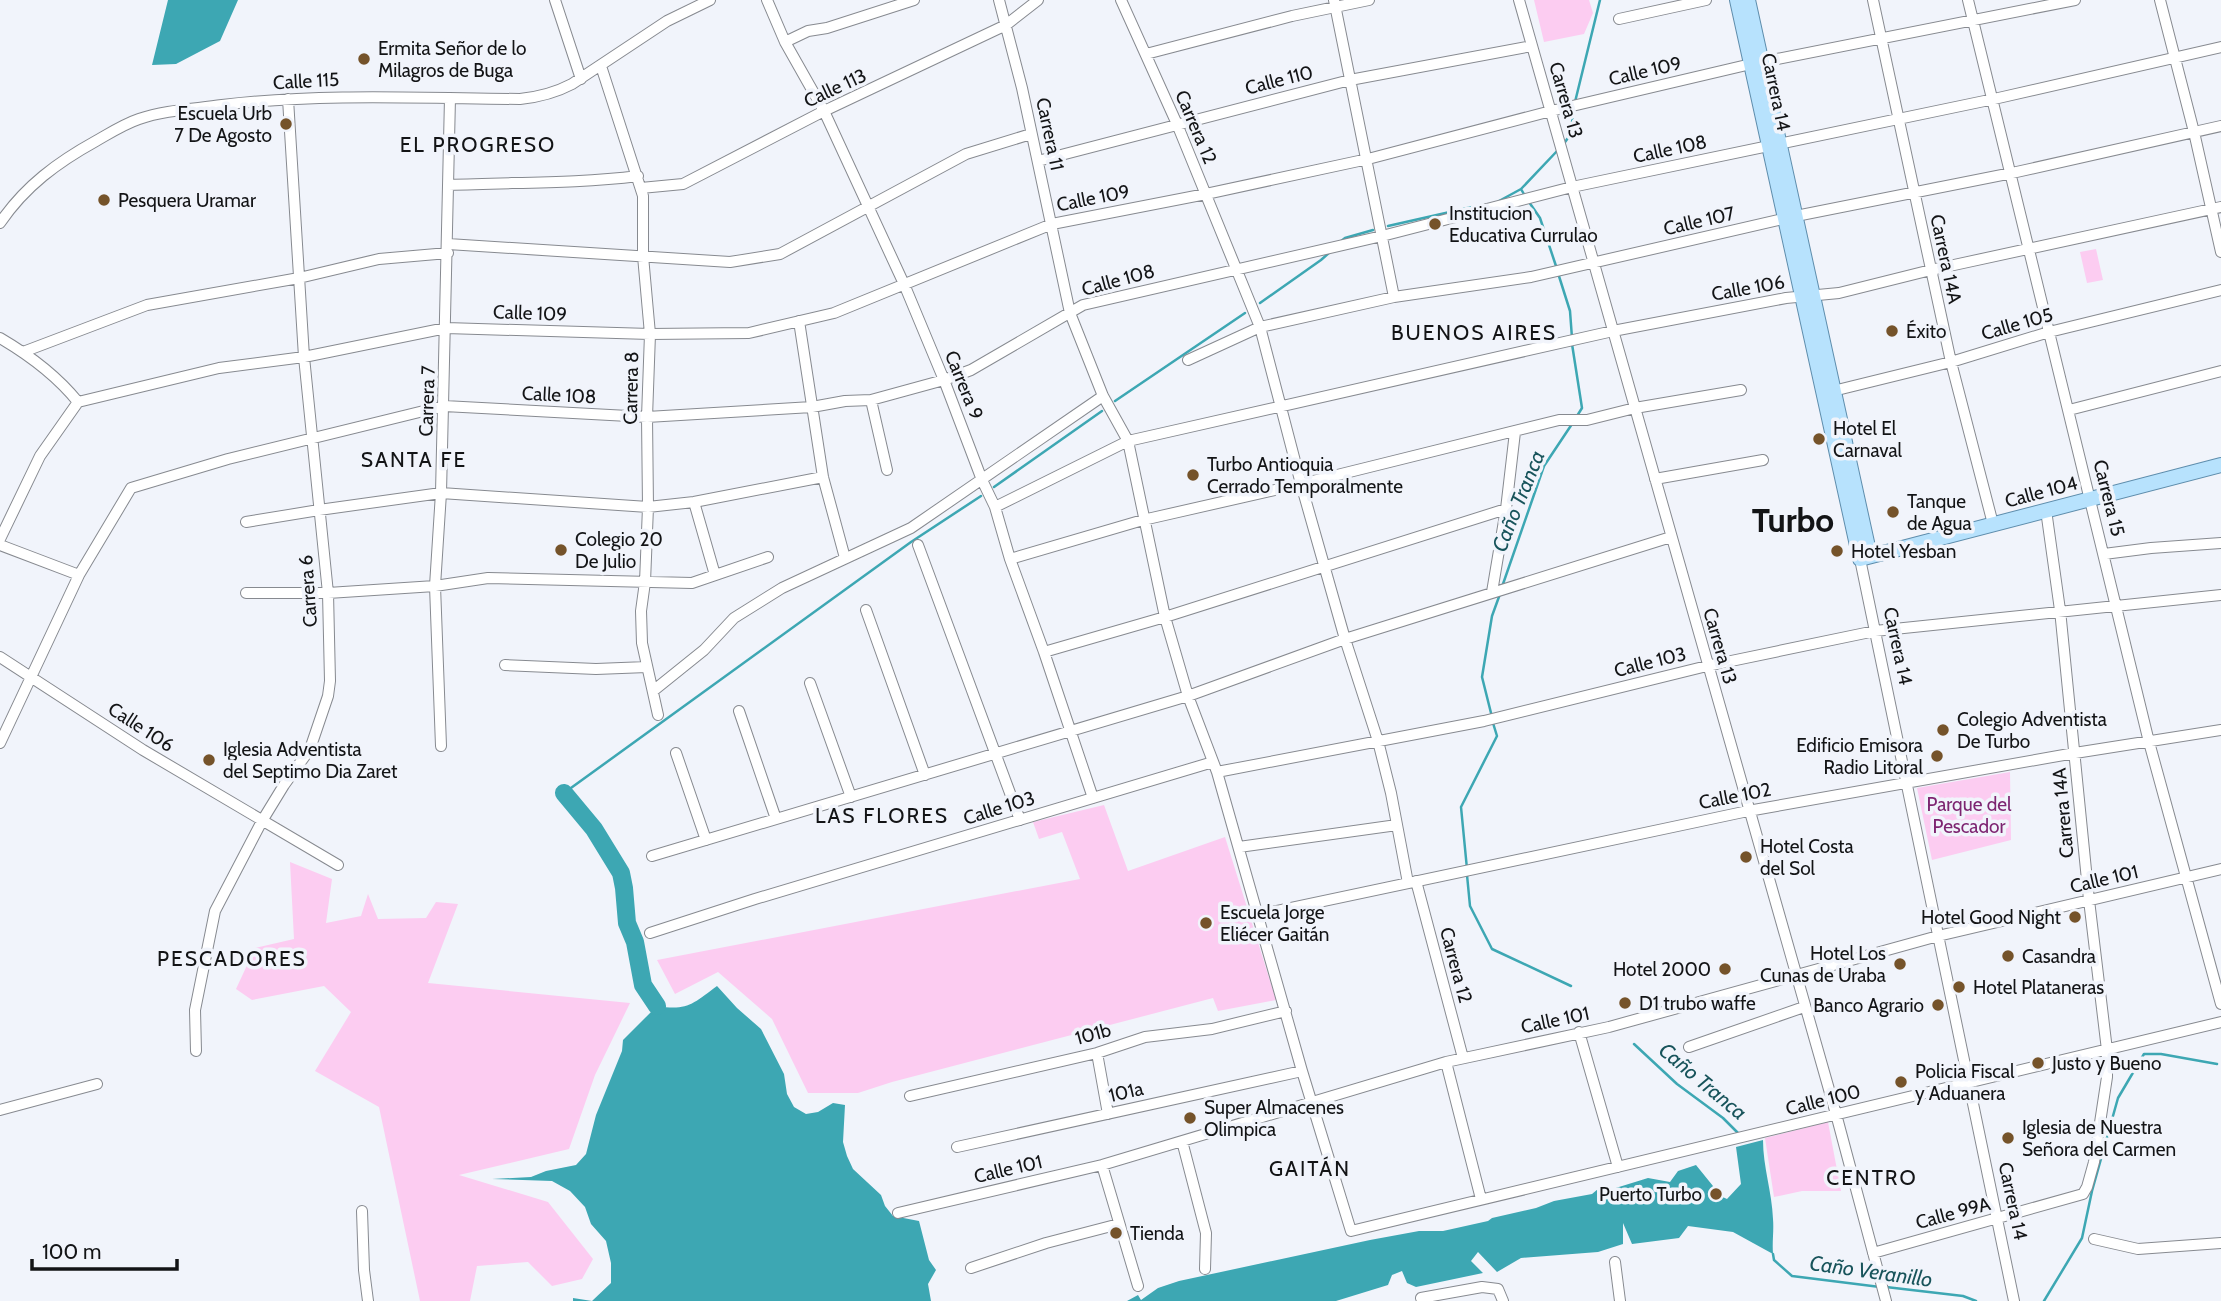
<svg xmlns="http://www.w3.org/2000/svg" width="2221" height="1301" viewBox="0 0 2221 1301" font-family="Cabin,sans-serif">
  <rect width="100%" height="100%" fill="#f1f4fb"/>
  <path fill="#fcccf1" d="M1534 0H1589L1593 13 1584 34 1544 42Z
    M2096 249 2103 280 2087 283 2080 252Z
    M2010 772 2011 840 1932 860 1917 788Z
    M1104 805 1128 871 1225 837 1276 1000 1218 1011 1213 998 892 1082 858 1093H808L772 1019 718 972 675 994 657 960 1080 879 1062 832 1039 839 1033 822Z
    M290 862 332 879 326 923 361 916 368 894 378 919 426 918 436 902 458 904 428 983 630 1003 595 1075 569 1149 459 1175 548 1202 593 1259 582 1279 552 1286 528 1262 477 1266 470 1301H420L379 1107 315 1071 351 1012 324 986 252 1000 236 989 255 948 294 939Z
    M1828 1122 1841 1191H1802L1774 1197 1765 1138Z"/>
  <path fill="#3da7b3" d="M168 0H238L220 41 176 64 152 65Z
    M717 986 737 1008 761 1029 784 1074 787 1094 794 1107 806 1114 818 1112 833 1103 845 1105 843 1142 847 1156 853 1169 881 1195 885 1206 893 1216 919 1221 929 1260 936 1270 928 1284 931 1301H573V1298L592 1301 611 1283V1263L606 1241 591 1224 585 1207 570 1191 552 1181 492 1179 531 1177 546 1171 576 1165 586 1154 596 1115 622 1051 623 1040 657 1006C687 1011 693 1004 717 986Z
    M1763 1140C1763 1167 1772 1192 1773 1219 1774 1231 1772 1241 1773 1254L1733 1232 1688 1226 1679 1238 1632 1244 1623 1223V1244L1598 1252 1521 1258 1497 1272 1478 1252 1471 1261 1483 1273 1416 1287 1407 1283 1402 1271 1392 1275 1388 1285 1336 1301H1127L1138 1295 1141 1300 1158 1288 1179 1281 1370 1240 1419 1231H1443L1488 1221 1492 1218 1536 1208 1554 1201 1592 1194 1598 1189 1606 1191 1648 1178 1670 1182 1678 1171 1696 1165 1713 1186 1716 1194 1727 1199 1741 1184 1736 1147Z"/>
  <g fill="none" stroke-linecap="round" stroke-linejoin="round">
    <path stroke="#3da7b3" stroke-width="2.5" d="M1575 102 1600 0
      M1563 145 1570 135 1574 109
      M1525 196 1521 189 1558 150
      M1499 201 1521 189
      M1529 202 1540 218 1556 266
      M1388 226 1472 207
      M1340 242 1345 238 1373 230
      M1558 273 1570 311 1572 338
      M1260 303 1321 260 1330 252
      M1572 344 1582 408 1577 416
      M1115 401 1245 313
      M994 487 1102 411
      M1503 584 1544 466 1572 424
      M1492 717 1482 677 1492 616 1500 594
      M564 793 911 542 981 496
      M1467 869 1461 807 1497 736 1493 723
      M1467 875 1470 906 1492 949 1571 986
      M1634 1044 1677 1084 1723 1118 1740 1135
      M1773 1254 1774 1260 1792 1276 1880 1287
      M1886 1287 1963 1296 1976 1301
      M2044 1301 2082 1238 2092 1191 2118 1098 2144 1054H2161L2217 1064"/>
    <path stroke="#3da7b3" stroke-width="18" d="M564 793 594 829 621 873 624 888 627 923 635 942 643 985 657 1006"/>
    <g stroke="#878a90" stroke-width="12">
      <path id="minor" d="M555 0 581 79
        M767 0 785 42 824 111 904 284 944 380 982 480 995 507 1010 559 1044 652 1093 798
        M999 0 1022 88 1070 313 1103 396 1128 441 1165 617 1188 696 1217 772 1302 1071 1351 1231 2221 1022
        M1121 0 1177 124 1260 327 1301 484 1345 639 1378 741 1391 793 1408 883
        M1334 0 1394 297
        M1519 0 1836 1114 1886 1301
        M1873 0 1951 362 1993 524
        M1968 0 2149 742 2221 1004
        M2160 0 2194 132 2221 252
        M1619 19 1706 0
        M785 42 808 31 827 28 914 0
        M1146 54 1292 16 1369 0
        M1762 62 2075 0
        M601 66 643 196V256L650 334 647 417 648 507 645 582 641 611 642 643 658 715
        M1038 161 1350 80 1532 46
        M449 185C512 182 575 184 638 176
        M641 188 683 184 824 111 1006 25 1038 0
        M0 223C25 186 58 162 96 141 110 133 124 124 139 119 165 110 195 109 222 105 322 93 420 98 520 99 539 97 555 93 572 84L667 21 710 0
        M448 244 730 262 780 254 966 154 1031 134
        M799 321 823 477 845 558
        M0 338C29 355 57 376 78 402
        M23 352 147 305 299 278 379 259 448 253
        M1188 360 1260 327 1394 297 1531 277 1796 216 2012 173 2221 126
        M1829 392 1951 362 2049 332 2221 290
        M871 400 887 470
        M2069 410 2221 371
        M1655 479 1763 460
        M694 502 715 575
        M995 507 1128 441 1613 331 1786 298 1839 293 1931 270 2221 207
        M246 522 319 510 441 493 648 507 694 502 823 477
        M0 539 40 456 78 402 219 368 304 357 446 328 650 334 749 333 834 313 1052 224 1206 194 1368 159 1551 111 1751 64
        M0 545 79 575
        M918 545 1020 820
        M2104 554 2151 548 2221 543
        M1010 559 1143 520 1301 484 1559 420H1587L1635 408 1741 390
        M1860 559 2014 1301
        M1492 592 1506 509
        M246 593H328L435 586 488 578 692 583 768 557
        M866 610 925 775
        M1044 652 1165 617 1506 509 1515 432
        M0 657 143 750 338 865
        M505 665 596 669 647 667
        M810 683 851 797
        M653 691 704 650 734 618 782 588 911 528 1103 396
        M739 711 776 819
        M0 743 79 575 131 488 228 459 444 406 647 417 812 407 845 401 871 400 944 380 971 370 1083 305 1382 236 1572 187 1994 99 2221 47
        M441 746 435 586 441 493 450 98
        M676 753 706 840
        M1217 772 1484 721 1707 666 1875 631 2221 595
        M1239 847 1397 825
        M652 856 1188 696 1345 639 1671 537
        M1416 881 1463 1058
        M1258 915 1748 811 2075 753 2221 730
        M650 933 755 899 1213 762
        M1579 1032 1618 1167
        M1689 1047 1804 1007
        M196 1051 195 1010 215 911 262 821 284 785 310 749 328 696 330 681 328 593 304 357 288 99
        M1097 1053 1108 1114
        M1446 1062 1481 1199
        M910 1096 1097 1053 1145 1037 1212 1029 1286 1011
        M0 1110 97 1084
        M1182 1141 1206 1233 1205 1269
        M957 1147 1302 1071
        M1102 1165 1138 1286
        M362 1211 364 1270 368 1301
        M898 1213 1102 1165 1446 1062 1609 1027 1938 936 2221 869
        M2094 1239 2138 1249 2221 1243
        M1873 1253 2083 1194 2087 1187 2094 1162 2107 1077V1050L2089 900 2060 610 2046 510
        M1615 1262 1620 1301
        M971 1268 1046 1243 1119 1224
        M1421 1298 1482 1287 1498 1289 1503 1301"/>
    </g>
    <g stroke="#5e8dac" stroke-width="16">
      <path id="major" d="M1737 0 1860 559 2221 465
        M1748 0 1870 556"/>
    </g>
    <use href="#minor" stroke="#fff" stroke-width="10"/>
    <use href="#major" stroke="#b7e2fd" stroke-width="14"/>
  </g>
  <g fill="#75532a" stroke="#f1f4fb" stroke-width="2.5">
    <circle cx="364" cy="59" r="7"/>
    <circle cx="286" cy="124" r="7"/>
    <circle cx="104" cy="200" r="7"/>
    <circle cx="1435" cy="224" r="7"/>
    <circle cx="1892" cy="331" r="7"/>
    <circle cx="1819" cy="439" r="7"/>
    <circle cx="1193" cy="475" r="7"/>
    <circle cx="1893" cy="512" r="7"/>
    <circle cx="561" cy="550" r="7"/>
    <circle cx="1837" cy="551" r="7"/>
    <circle cx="1943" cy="730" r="7"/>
    <circle cx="1937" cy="756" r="7"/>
    <circle cx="209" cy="760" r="7"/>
    <circle cx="1746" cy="857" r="7"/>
    <circle cx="2075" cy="917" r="7"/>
    <circle cx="1206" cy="923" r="7"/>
    <circle cx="2008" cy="956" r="7"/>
    <circle cx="1900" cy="964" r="7"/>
    <circle cx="1725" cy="969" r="7"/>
    <circle cx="1959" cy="987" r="7"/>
    <circle cx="1625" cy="1003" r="7"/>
    <circle cx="1938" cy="1005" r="7"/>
    <circle cx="2038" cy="1063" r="7"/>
    <circle cx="1901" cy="1082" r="7"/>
    <circle cx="1190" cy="1118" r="7"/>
    <circle cx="2008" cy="1138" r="7"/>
    <circle cx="1716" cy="1194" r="7"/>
    <circle cx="1116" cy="1233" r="7"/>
  </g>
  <g text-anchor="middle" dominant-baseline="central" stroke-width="7" stroke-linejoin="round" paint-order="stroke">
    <g font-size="19" fill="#131416" stroke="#f1f4fb" text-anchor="start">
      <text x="378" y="48">Ermita Señor de lo<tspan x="378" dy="22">Milagros de Buga</tspan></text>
      <text x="272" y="113" text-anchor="end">Escuela Urb<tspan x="272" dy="22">7 De Agosto</tspan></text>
      <text x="118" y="200">Pesquera Uramar</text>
      <text x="1449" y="213">Institucion<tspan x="1449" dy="22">Educativa Currulao</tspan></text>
      <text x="1906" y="331">Éxito</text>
      <text x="1833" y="428">Hotel El<tspan x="1833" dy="22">Carnaval</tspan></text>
      <text x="1207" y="464">Turbo Antioquia<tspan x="1207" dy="22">Cerrado Temporalmente</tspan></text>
      <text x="1907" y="501">Tanque<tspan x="1907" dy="22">de Agua</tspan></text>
      <text x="575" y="539">Colegio 20<tspan x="575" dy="22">De Julio</tspan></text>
      <text x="1851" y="551">Hotel Yesban</text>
      <text x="1957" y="719">Colegio Adventista<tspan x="1957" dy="22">De Turbo</tspan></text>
      <text x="1923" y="745" text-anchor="end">Edificio Emisora<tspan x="1923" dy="22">Radio Litoral</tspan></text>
      <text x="223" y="749">Iglesia Adventista<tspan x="223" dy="22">del Septimo Dia Zaret</tspan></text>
      <text x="1760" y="846">Hotel Costa<tspan x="1760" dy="22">del Sol</tspan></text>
      <text x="1220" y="912">Escuela Jorge<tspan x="1220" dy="22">Eliécer Gaitán</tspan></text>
      <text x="2061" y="917" text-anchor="end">Hotel Good Night</text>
      <text x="1886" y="953" text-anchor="end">Hotel Los<tspan x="1886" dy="22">Cunas de Uraba</tspan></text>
      <text x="2022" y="956">Casandra</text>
      <text x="1711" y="969" text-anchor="end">Hotel 2000</text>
      <text x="1973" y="987">Hotel Plataneras</text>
      <text x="1639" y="1003">D1 trubo waffe</text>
      <text x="1924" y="1005" text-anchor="end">Banco Agrario</text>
      <text x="2052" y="1063">Justo y Bueno</text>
      <text x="1915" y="1071">Policia Fiscal<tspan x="1915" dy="22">y Aduanera</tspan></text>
      <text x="1204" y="1107">Super Almacenes<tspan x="1204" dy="22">Olimpica</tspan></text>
      <text x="2022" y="1127">Iglesia de Nuestra<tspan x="2022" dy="22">Señora del Carmen</tspan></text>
      <text x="1702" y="1194" text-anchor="end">Puerto Turbo</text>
      <text x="1130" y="1233">Tienda</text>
    </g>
    <g font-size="19" fill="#131416" stroke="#f1f4fb">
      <text transform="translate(1645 71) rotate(-13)">Calle 109</text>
      <text transform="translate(1279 80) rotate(-14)">Calle 110</text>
      <text transform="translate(306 81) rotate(-3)">Calle 115</text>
      <text transform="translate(835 88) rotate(-25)">Calle 113</text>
      <text transform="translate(1776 92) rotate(78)">Carrera 14</text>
      <text transform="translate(1566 100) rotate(74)">Carrera 13</text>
      <text transform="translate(1196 127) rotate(67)">Carrera 12</text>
      <text transform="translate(1050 134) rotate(78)">Carrera 11</text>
      <text transform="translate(1670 149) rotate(-12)">Calle 108</text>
      <text transform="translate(1093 198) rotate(-11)">Calle 109</text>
      <text transform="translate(1699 221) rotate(-13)">Calle 107</text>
      <text transform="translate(1946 259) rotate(78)">Carrera 14A</text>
      <text transform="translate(1118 280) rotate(-15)">Calle 108</text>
      <text transform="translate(1748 288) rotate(-10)">Calle 106</text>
      <text transform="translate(530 313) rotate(2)">Calle 109</text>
      <text transform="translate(2017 324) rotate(-16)">Calle 105</text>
      <text transform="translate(964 385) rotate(68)">Carrera 9</text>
      <text transform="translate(631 388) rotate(-89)">Carrera 8</text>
      <text transform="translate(559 395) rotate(3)">Calle 108</text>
      <text transform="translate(427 401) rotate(-88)">Carrera 7</text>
      <text transform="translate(2041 492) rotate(-15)">Calle 104</text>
      <text transform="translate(2109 498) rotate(76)">Carrera 15</text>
      <text transform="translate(308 591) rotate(-94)">Carrera 6</text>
      <text transform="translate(1720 646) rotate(74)">Carrera 13</text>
      <text transform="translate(1898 646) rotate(78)">Carrera 14</text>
      <text transform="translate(1650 662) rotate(-14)">Calle 103</text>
      <text transform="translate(141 727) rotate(33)">Calle 106</text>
      <text transform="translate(1735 796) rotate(-11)">Calle 102</text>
      <text transform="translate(999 808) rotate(-17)">Calle 103</text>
      <text transform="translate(2063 813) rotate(-95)">Carrera 14A</text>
      <text transform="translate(2104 879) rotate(-13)">Calle 101</text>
      <text transform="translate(1456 965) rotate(75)">Carrera 12</text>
      <text transform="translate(1555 1020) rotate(-12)">Calle 101</text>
      <text transform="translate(1093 1034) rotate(-15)">101b</text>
      <text transform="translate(1126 1092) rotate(-13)">101a</text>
      <text transform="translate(1823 1100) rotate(-14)">Calle 100</text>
      <text transform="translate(1008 1169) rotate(-13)">Calle 101</text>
      <text transform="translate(2013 1201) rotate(78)">Carrera 14</text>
      <text transform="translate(1953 1213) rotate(-15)">Calle 99A</text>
    </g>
    <g font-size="19" fill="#7d2571" stroke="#f1f4fb">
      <text x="1969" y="804">Parque del<tspan x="1969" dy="22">Pescador</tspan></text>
    </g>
    <g font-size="21" letter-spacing="2" fill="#131416" stroke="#f1f4fb">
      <text x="478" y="144">EL PROGRESO</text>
      <text x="1474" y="332">BUENOS AIRES</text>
      <text x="414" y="459">SANTA FE</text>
      <text x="882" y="815">LAS FLORES</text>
      <text x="232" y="958">PESCADORES</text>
      <text x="1310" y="1168">GAITÁN</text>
      <text x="1872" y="1177">CENTRO</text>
    </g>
    <g font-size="21" font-style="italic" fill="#18545b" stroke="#f1f4fb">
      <text transform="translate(1518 501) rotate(-68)">Caño Tranca</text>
      <text transform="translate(1703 1081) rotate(40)">Caño Tranca</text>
      <text transform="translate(1871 1271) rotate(8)">Caño Veranillo</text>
    </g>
    <g font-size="33" font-weight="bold" fill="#131416" stroke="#f1f4fb">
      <text x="1793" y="520">Turbo</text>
    </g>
  </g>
  <path d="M32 1259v10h145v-10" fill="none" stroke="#131416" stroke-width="3.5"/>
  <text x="42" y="1259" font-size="21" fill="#131416" stroke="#f1f4fb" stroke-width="5" paint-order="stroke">100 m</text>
</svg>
